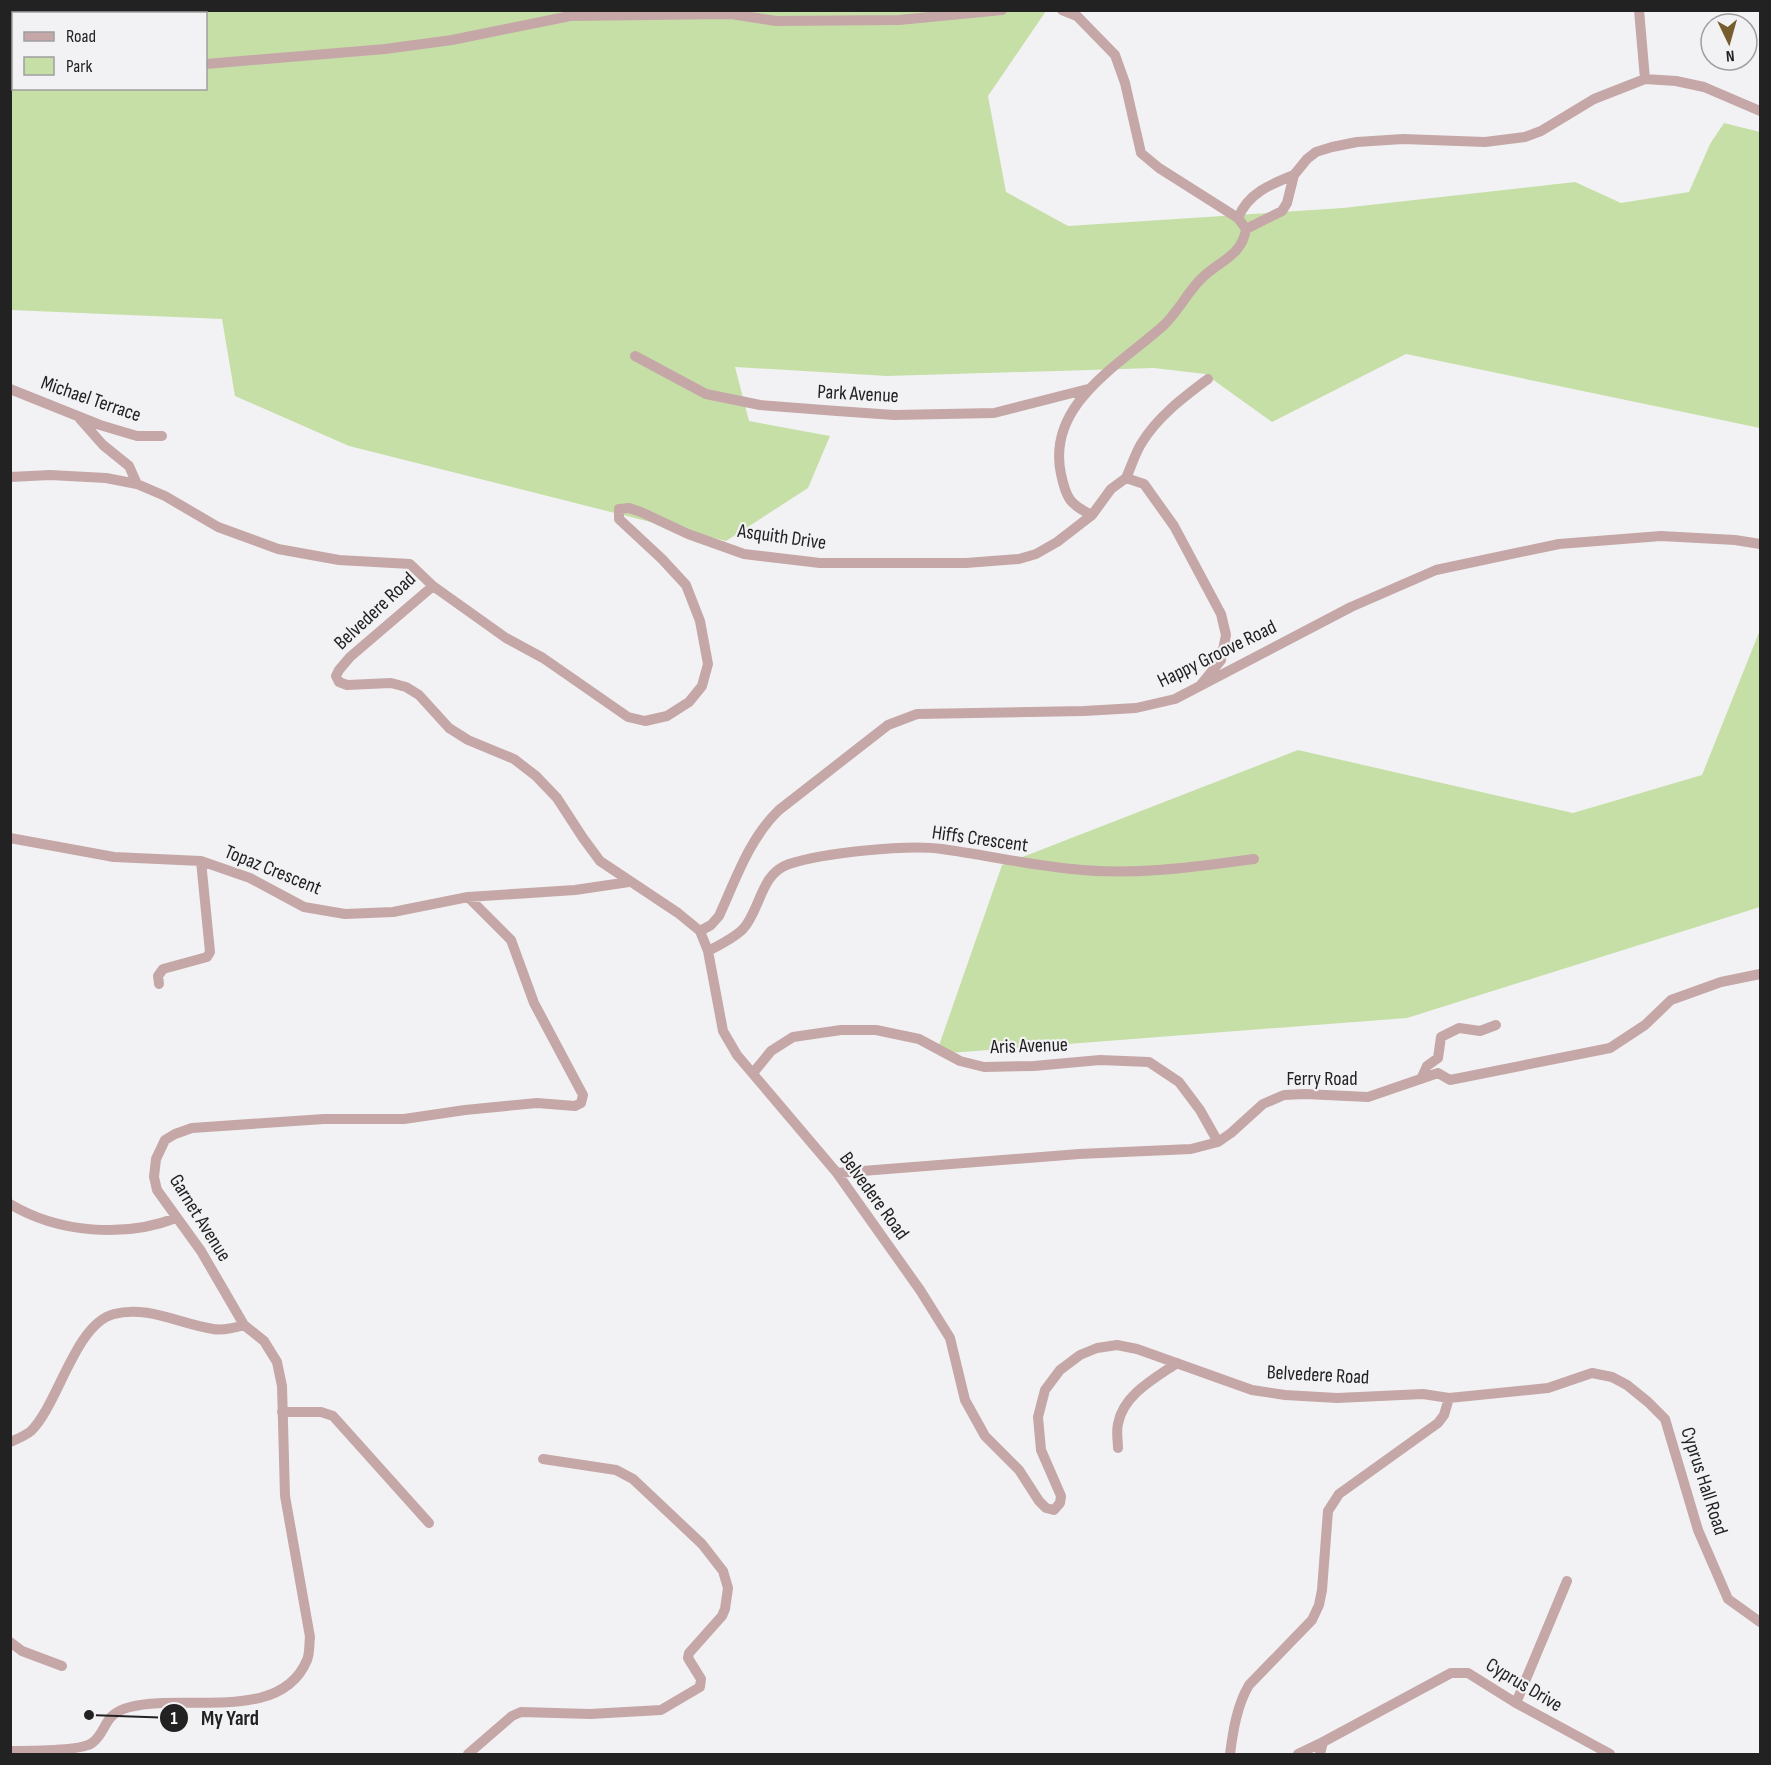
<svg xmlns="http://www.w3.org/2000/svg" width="1771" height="1765" viewBox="0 0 1771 1765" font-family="'Sofia Sans Condensed',sans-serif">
  <rect width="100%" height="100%" fill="#f2f2f4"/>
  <path fill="#c6dfa7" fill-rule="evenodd" d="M11 11H1046L988 96 1006 192 1068 226 1343 208 1575 182 1621 203 1689 192 1710 144 1724 123 1760 132V428L1406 354 1272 422 1205 374 1154 368 887 376 735 367 749 421 830 436 808 488 726 541 349 446 235 396 222 319 11 310ZM14 14H206V88H14Z
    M1760 630V907L1407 1018 936 1054 1002 865 1298 750 1573 813 1702 775Z"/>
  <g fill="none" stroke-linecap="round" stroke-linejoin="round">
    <path stroke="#c6a7a8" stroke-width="10" d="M1062 10 1077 16 1115 55 1125 83 1141 153 1159 168 1238 218 1246 229
      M1639 10 1645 79
      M206 64 385 49 452 40 570 16 731 14 776 21 899 20 1002 10
      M1238 218C1248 193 1271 184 1294 175
      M635 356 706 394 760 405 837 411 894 415 994 413 1088 389
      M10 389 100 425 137 436H162
      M80 419 103 445 129 466 137 484
      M10 477 50 475 106 478 137 484 165 496 218 527 278 549 339 560 410 564 433 586 506 638 543 658 628 717 645 721 667 716 689 702 702 686 708 664 700 621 686 585 662 559 619 519V509L629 508 641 512 688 534 744 554 820 563H966L1019 559 1036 554 1057 542 1092 515 1111 489 1126 478 1144 484 1174 526 1221 614 1226 635 1221 660 1200 686
      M1126 478C1131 467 1135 454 1141 444 1157 417 1184 397 1208 379
      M1092 515C1070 505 1066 498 1061 474 1046 404 1120 365 1164 325 1179 311 1187 292 1202 278 1219 261 1242 256 1246 229L1282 211 1287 203 1294 175 1307 159 1316 152 1332 147 1357 142 1403 139 1485 142 1525 137 1541 131 1594 99 1645 79 1676 81 1704 87 1760 111
      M433 586 350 657 339 670 336 676 339 682 347 685 391 683 406 687 419 695 449 728 468 740 514 759 536 776 557 798 583 838 600 861 678 913 700 931 708 951 723 1031 737 1055 837 1173 920 1290 950 1338 965 1400 985 1436 1019 1470 1039 1501 1046 1508 1054 1510 1060 1503 1061 1496 1041 1450 1038 1417 1045 1390 1060 1370 1080 1355 1097 1348 1117 1345 1137 1349 1252 1390 1285 1395 1337 1398 1423 1394 1449 1398 1444 1415 1438 1423 1339 1494 1328 1511 1322 1590 1319 1605 1312 1620 1249 1685C1237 1705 1233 1731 1230 1754
      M10 838 114 857 201 861 250 878 304 907 345 914 393 912 468 897 575 890 629 882
      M700 931 711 925 719 916C736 879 749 839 779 810L888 725 917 714 1084 711 1136 708 1175 699 1351 607 1436 570 1559 544 1661 536 1735 540 1760 544
      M708 951C720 945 734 938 743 929 761 909 760 874 789 864 823 853 907 844 942 849 986 855 1029 865 1072 869 1133 876 1194 867 1254 859
      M159 984 158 976 163 969 207 957 210 952 201 861
      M753 1073 771 1051 793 1037 841 1030H876L919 1039 960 1061 984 1067 1034 1066 1100 1060 1149 1062 1179 1082 1200 1110 1218 1142
      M1421 1079 1427 1066 1438 1058 1441 1037 1459 1028 1480 1031 1496 1025
      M837 1173 1079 1154 1191 1149 1218 1142 1231 1133 1263 1104 1284 1095 1305 1094 1368 1097 1438 1073 1450 1080 1610 1048 1645 1025 1671 1000 1721 982 1760 974
      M10 1204C58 1233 125 1238 176 1218
      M1449 1398 1548 1388 1592 1373 1612 1377 1627 1385 1648 1402 1665 1419 1698 1530 1728 1599 1760 1622
      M282 1412H321L333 1416 429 1523
      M10 1442C17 1439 25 1436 31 1431 59 1403 75 1324 114 1314 147 1305 180 1324 213 1329 223 1331 234 1328 244 1325
      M1118 1448C1118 1441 1116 1432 1118 1424 1123 1395 1155 1378 1177 1363
      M10 1642 22 1651 62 1666
      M1516 1703 1567 1581
      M1323 1742 1451 1673H1468L1516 1703 1610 1754
      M10 1751C26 1751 82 1751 92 1743 108 1731 102 1714 130 1707 182 1693 281 1724 307 1660 310 1653 309 1644 310 1637L285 1496 282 1386 277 1362 264 1341 244 1325 201 1251 157 1190 154 1177 156 1159 165 1140 175 1134 192 1128 324 1119H404L465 1110 537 1103 575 1106 581 1103 583 1095 534 1003 511 940 468 897
      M468 1754 512 1716 521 1712 590 1714 661 1710 700 1687 701 1679 688 1658 689 1653 722 1616 725 1609 728 1588 723 1571 702 1544 633 1479 616 1470 543 1459
      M1298 1754 1323 1742 1320 1754"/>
  </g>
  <g text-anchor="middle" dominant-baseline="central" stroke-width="4.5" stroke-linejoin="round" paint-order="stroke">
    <g font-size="20" fill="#222223" stroke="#f2f2f4">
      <text transform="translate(858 394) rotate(3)">Park Avenue</text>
      <text transform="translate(91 399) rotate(19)">Michael Terrace</text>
      <text transform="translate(782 537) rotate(8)">Asquith Drive</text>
      <text transform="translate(375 611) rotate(-43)">Belvedere Road</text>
      <text transform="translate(1217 654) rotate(-26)">Happy Groove Road</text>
      <text transform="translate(980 839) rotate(8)">Hiffs Crescent</text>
      <text transform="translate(273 870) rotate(22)">Topaz Crescent</text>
      <text transform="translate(1029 1046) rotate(-2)">Aris Avenue</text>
      <text x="1322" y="1079">Ferry Road</text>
      <text transform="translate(874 1196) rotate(54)">Belvedere Road</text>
      <text transform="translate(200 1218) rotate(58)">Garnet Avenue</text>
      <text transform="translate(1318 1375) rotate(3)">Belvedere Road</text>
      <text transform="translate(1704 1481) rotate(72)">Cyprus Hall Road</text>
      <text transform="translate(1524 1685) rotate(31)">Cyprus Drive</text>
    </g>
  </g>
  <path fill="none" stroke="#222223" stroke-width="2" d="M89 1715L174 1718"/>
  <g fill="#222223" stroke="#f2f2f4" stroke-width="2">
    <circle cx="89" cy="1715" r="6"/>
    <circle cx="174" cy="1718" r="15"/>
  </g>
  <g font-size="18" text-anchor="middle" font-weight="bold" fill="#fff">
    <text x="174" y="1724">1</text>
  </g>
  <g font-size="21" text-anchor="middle" font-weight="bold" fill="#222223" stroke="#f2f2f4" stroke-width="4.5" stroke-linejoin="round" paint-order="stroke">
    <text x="230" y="1725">My Yard</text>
  </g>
  <rect width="1771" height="1765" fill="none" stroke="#222223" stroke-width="24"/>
  <rect x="12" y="12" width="195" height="78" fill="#f2f2f4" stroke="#9f9fa0" stroke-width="1.5"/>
  <rect x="24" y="32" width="30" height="9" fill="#c6a7a8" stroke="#9f9fa0" stroke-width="1.5"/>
  <text x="66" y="42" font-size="18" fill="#222223">Road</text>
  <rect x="24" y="57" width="30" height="18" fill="#c6dfa7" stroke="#9f9fa0" stroke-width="1.5"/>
  <text x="66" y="72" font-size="18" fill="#222223">Park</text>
  <g transform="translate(1729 42) rotate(175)"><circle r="28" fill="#f2f2f4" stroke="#9f9fa0" stroke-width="1.5"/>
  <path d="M0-4.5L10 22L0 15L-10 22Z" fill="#775d2e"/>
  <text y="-9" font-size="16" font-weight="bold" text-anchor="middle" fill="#222223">N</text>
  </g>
</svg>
